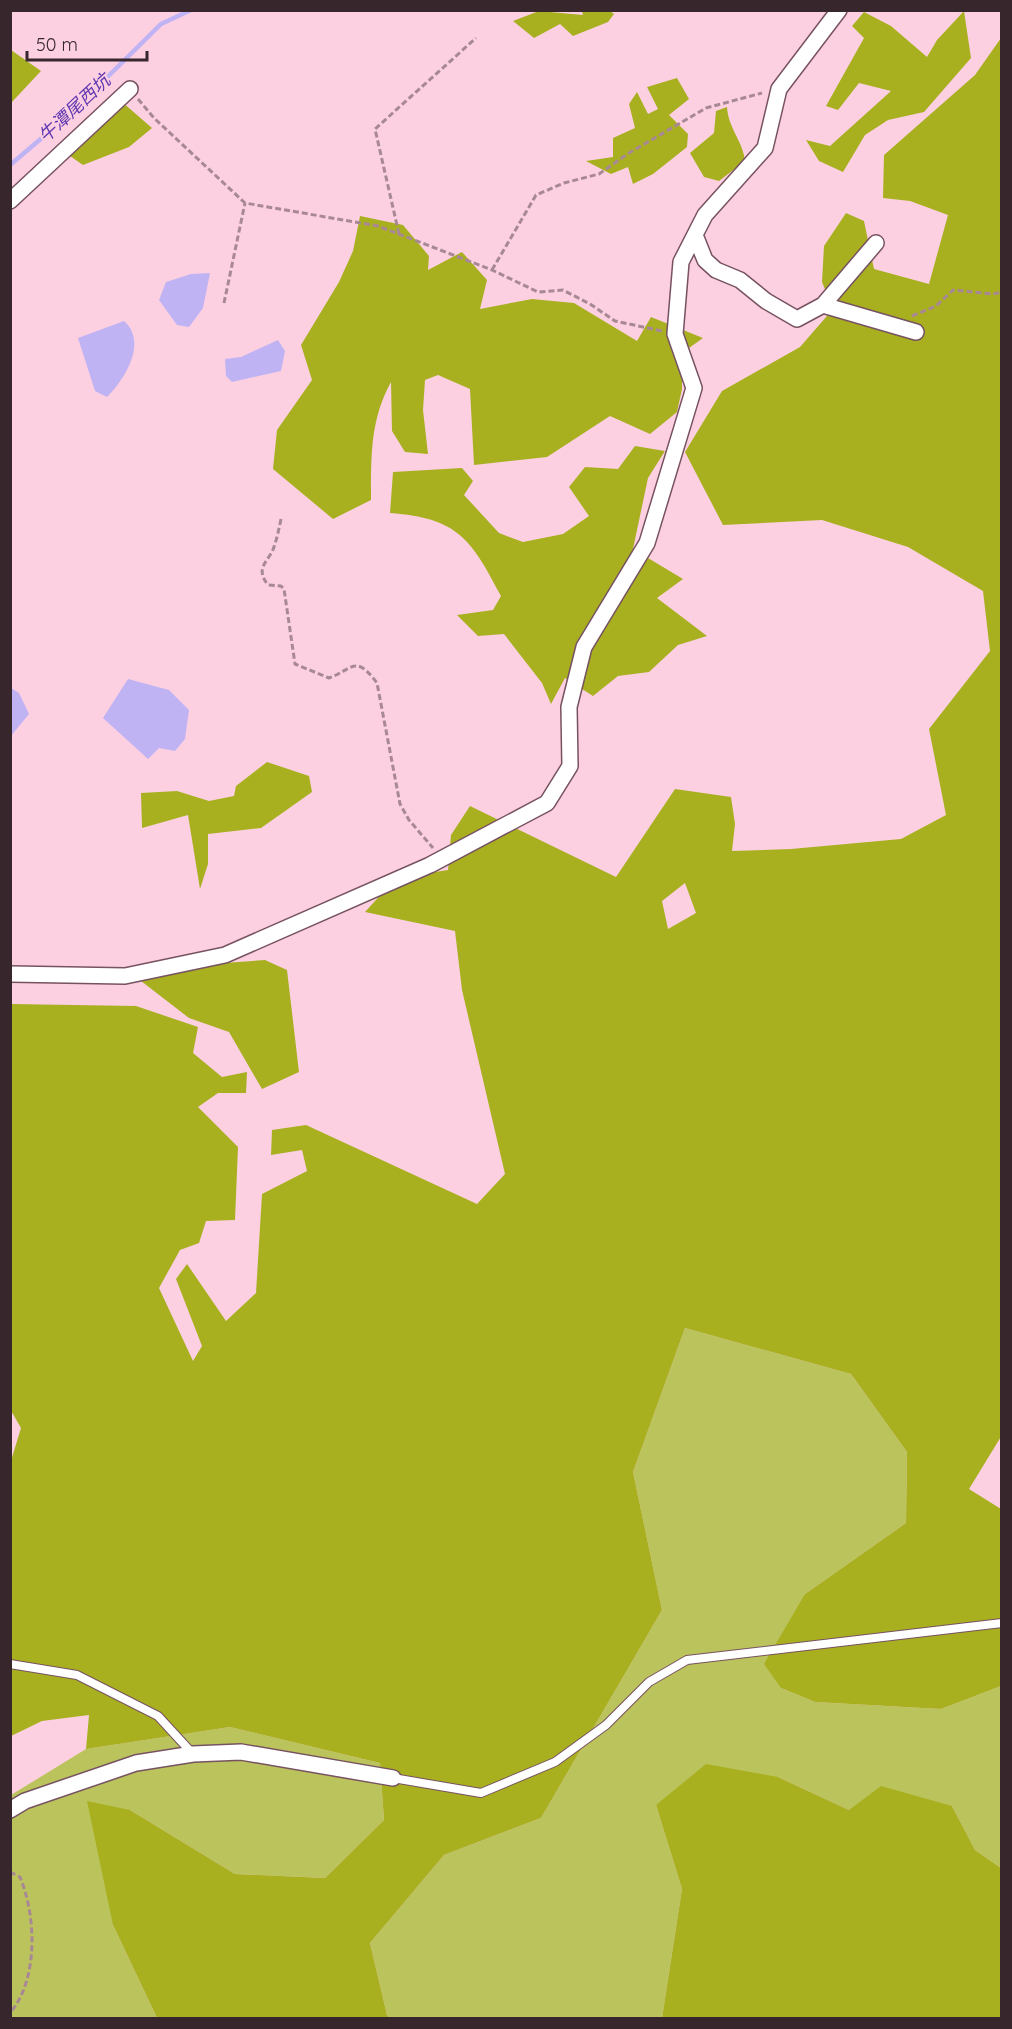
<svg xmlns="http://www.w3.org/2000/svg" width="1012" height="2029" viewBox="0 0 1012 2029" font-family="Quicksand,'Noto Sans TC',sans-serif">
  <rect width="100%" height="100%" fill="#fcd0e1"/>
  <path fill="#bbc45c" d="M685 1328 851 1374 907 1452 906 1523 805 1594 781 1688 815 1702 941 1709 1001 1686V1868L975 1850 952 1806 849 1810 778 1777 656 1805 682 1889 662 2018H390L387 2015 370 1943 444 1855 541 1818 662 1610 633 1472Z
    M230 1727 380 1763 384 1820 325 1878 235 1874 130 1810 113 1925 157 2018H11V1795L86 1749Z"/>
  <path fill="#a8b020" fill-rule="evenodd" d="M610 11 614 14 608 22 573 36 560 24 534 38 513 21 539 11 583 15 582 11Z
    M964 11 971 58 924 112 888 120 865 135 843 172 819 161 806 140 830 146 891 91 859 83 838 110 826 106 864 38 852 26 864 12 891 26 927 57 937 40Z
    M1001 38 1002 1435 969 1489 1001 1509V1686L941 1709 815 1702 781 1688 764 1664 805 1594 906 1523 907 1452 851 1374 685 1328 633 1472 662 1610 541 1818 444 1855 370 1943 387 2015 390 2018H157L113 1925 87 1801 130 1810 235 1874 325 1878 384 1820 380 1763 230 1727 86 1749 89 1715 42 1721 11 1736 10 1464 21 1428 10 1409 11 1004 136 1006 198 1027 193 1053 222 1077 247 1072 246 1093H218L198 1107 238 1147 235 1220 206 1221 199 1243 180 1250 159 1288 193 1361 202 1346 176 1279 187 1264 226 1321 256 1293 262 1194 307 1171 302 1150 271 1155 272 1130 306 1125 477 1204 505 1174 462 990 455 931 365 912 396 878 448 870 451 835 470 806 616 877 675 789 731 797 735 824 732 851 791 849 901 839 946 815 929 729 990 651 983 591 908 547 822 520 723 525 685 452 722 391 800 347 833 309 822 282 824 246 846 213 864 221 874 269 929 284 948 215 910 201 883 198 884 155 975 75ZM685 883 696 913 668 929 662 901Z
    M11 50 41 71 11 103 10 50Z
    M677 78 689 99 669 115 688 134 687 147 653 174 633 184 628 167 611 174 586 161 613 157V138L635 128 629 104 637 92 648 114 658 109 647 87Z
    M114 95 152 128 129 147 83 165 57 147Z
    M727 107C728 128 743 141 745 161L719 181 704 177 690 153 714 133 716 111Z
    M360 216 403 225 429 256 428 270 462 252 487 280 480 309 532 299 574 303 637 341 651 317 703 338 682 353V389L677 412 650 434 610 416 547 457 474 465 470 389 438 375 425 380 423 410 428 454 405 452 392 431 391 382C370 420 371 457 371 500L333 519 273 469 277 430 312 380 301 345 339 282 353 251Z
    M635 446 665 451 648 478 633 549 683 579 657 598 707 636 678 645 649 672 618 676 593 696 565 678 551 704 542 683 504 634 478 636 457 615 493 610 501 596C471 539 458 518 390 513L393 472 462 468 473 481 464 495 499 533 523 542 563 534 589 516 569 487 585 467 618 469Z
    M267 762 309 776 312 792 261 828 208 834V864L200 889 188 815 142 828 141 793 177 791 209 801 234 796 236 786Z
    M265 960 287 970 299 1072 262 1089 229 1032 189 1018 141 981 196 965Z
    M706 1764 778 1777 849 1810 881 1786 952 1806 975 1850 1001 1868V2018H662L682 1889 656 1805Z"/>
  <path fill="#c0b3f4" d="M210 273 203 308 189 327 177 325 159 300 166 282 191 274Z
    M124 321C148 342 125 379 107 397L95 391 78 338Z
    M278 340 285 351 281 371 232 382 226 376 225 359 241 357Z
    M128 679 169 690 189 710 185 739 175 751 159 748 148 759 103 718Z
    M11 688 19 693 29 714 11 736Z"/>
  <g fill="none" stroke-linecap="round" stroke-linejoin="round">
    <path stroke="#c0b3f4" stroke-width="4.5" d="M10 165 69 115 161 24 191 10"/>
    <g stroke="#775261" stroke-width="10">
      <path id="service" d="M10 1664 77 1675 158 1716 192 1753
        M393 1778 481 1793 555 1762 606 1725 649 1682 687 1660 1002 1623"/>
    </g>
    <g stroke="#775261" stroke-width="18">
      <path id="minor" d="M10 201 130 89
        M695 235 705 260 716 270 740 280 766 301 797 319 823 305 876 243
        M823 305 916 332
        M10 974 125 976 225 955 430 865 547 803 570 766 569 707 584 647 647 543 694 388 675 334 681 262 705 215 765 148 779 89 839 10
        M10 1810 25 1801 136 1763 193 1754 241 1752 393 1778"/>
    </g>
    <path stroke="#a88894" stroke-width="3" stroke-dasharray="6 3" stroke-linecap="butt" d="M138 99 154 118 245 203 378 226 492 270 538 292 563 290 590 304 615 321 662 331
      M399 234 375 129 476 38
      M492 270 536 195 564 183 599 174 629 153 706 108 762 93
      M224 303 245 203
      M912 316 936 306 953 290 993 294 1002 292
      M281 519C279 529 277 538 274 547 269 562 254 567 268 585L281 586 284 589 295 664 329 678C352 670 355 653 377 683L400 804 409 820 433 848
      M10 1872 20 1877C36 1915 39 1979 10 2013"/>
    <use href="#service" stroke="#fff" stroke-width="8"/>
    <use href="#minor" stroke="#fff" stroke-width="15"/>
  </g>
  <g text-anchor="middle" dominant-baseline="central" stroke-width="4.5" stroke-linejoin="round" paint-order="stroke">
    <g font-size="18" font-style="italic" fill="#6037b2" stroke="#fcd0e1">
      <text transform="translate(74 108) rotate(-43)">牛潭尾西坑</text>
    </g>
  </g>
  <rect width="1012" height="2029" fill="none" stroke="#37272d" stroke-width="24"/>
  <path d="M27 51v9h120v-9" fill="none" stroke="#37272d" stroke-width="3"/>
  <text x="36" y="51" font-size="18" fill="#37272d" stroke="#fcd0e1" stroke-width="4.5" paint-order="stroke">50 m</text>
</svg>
